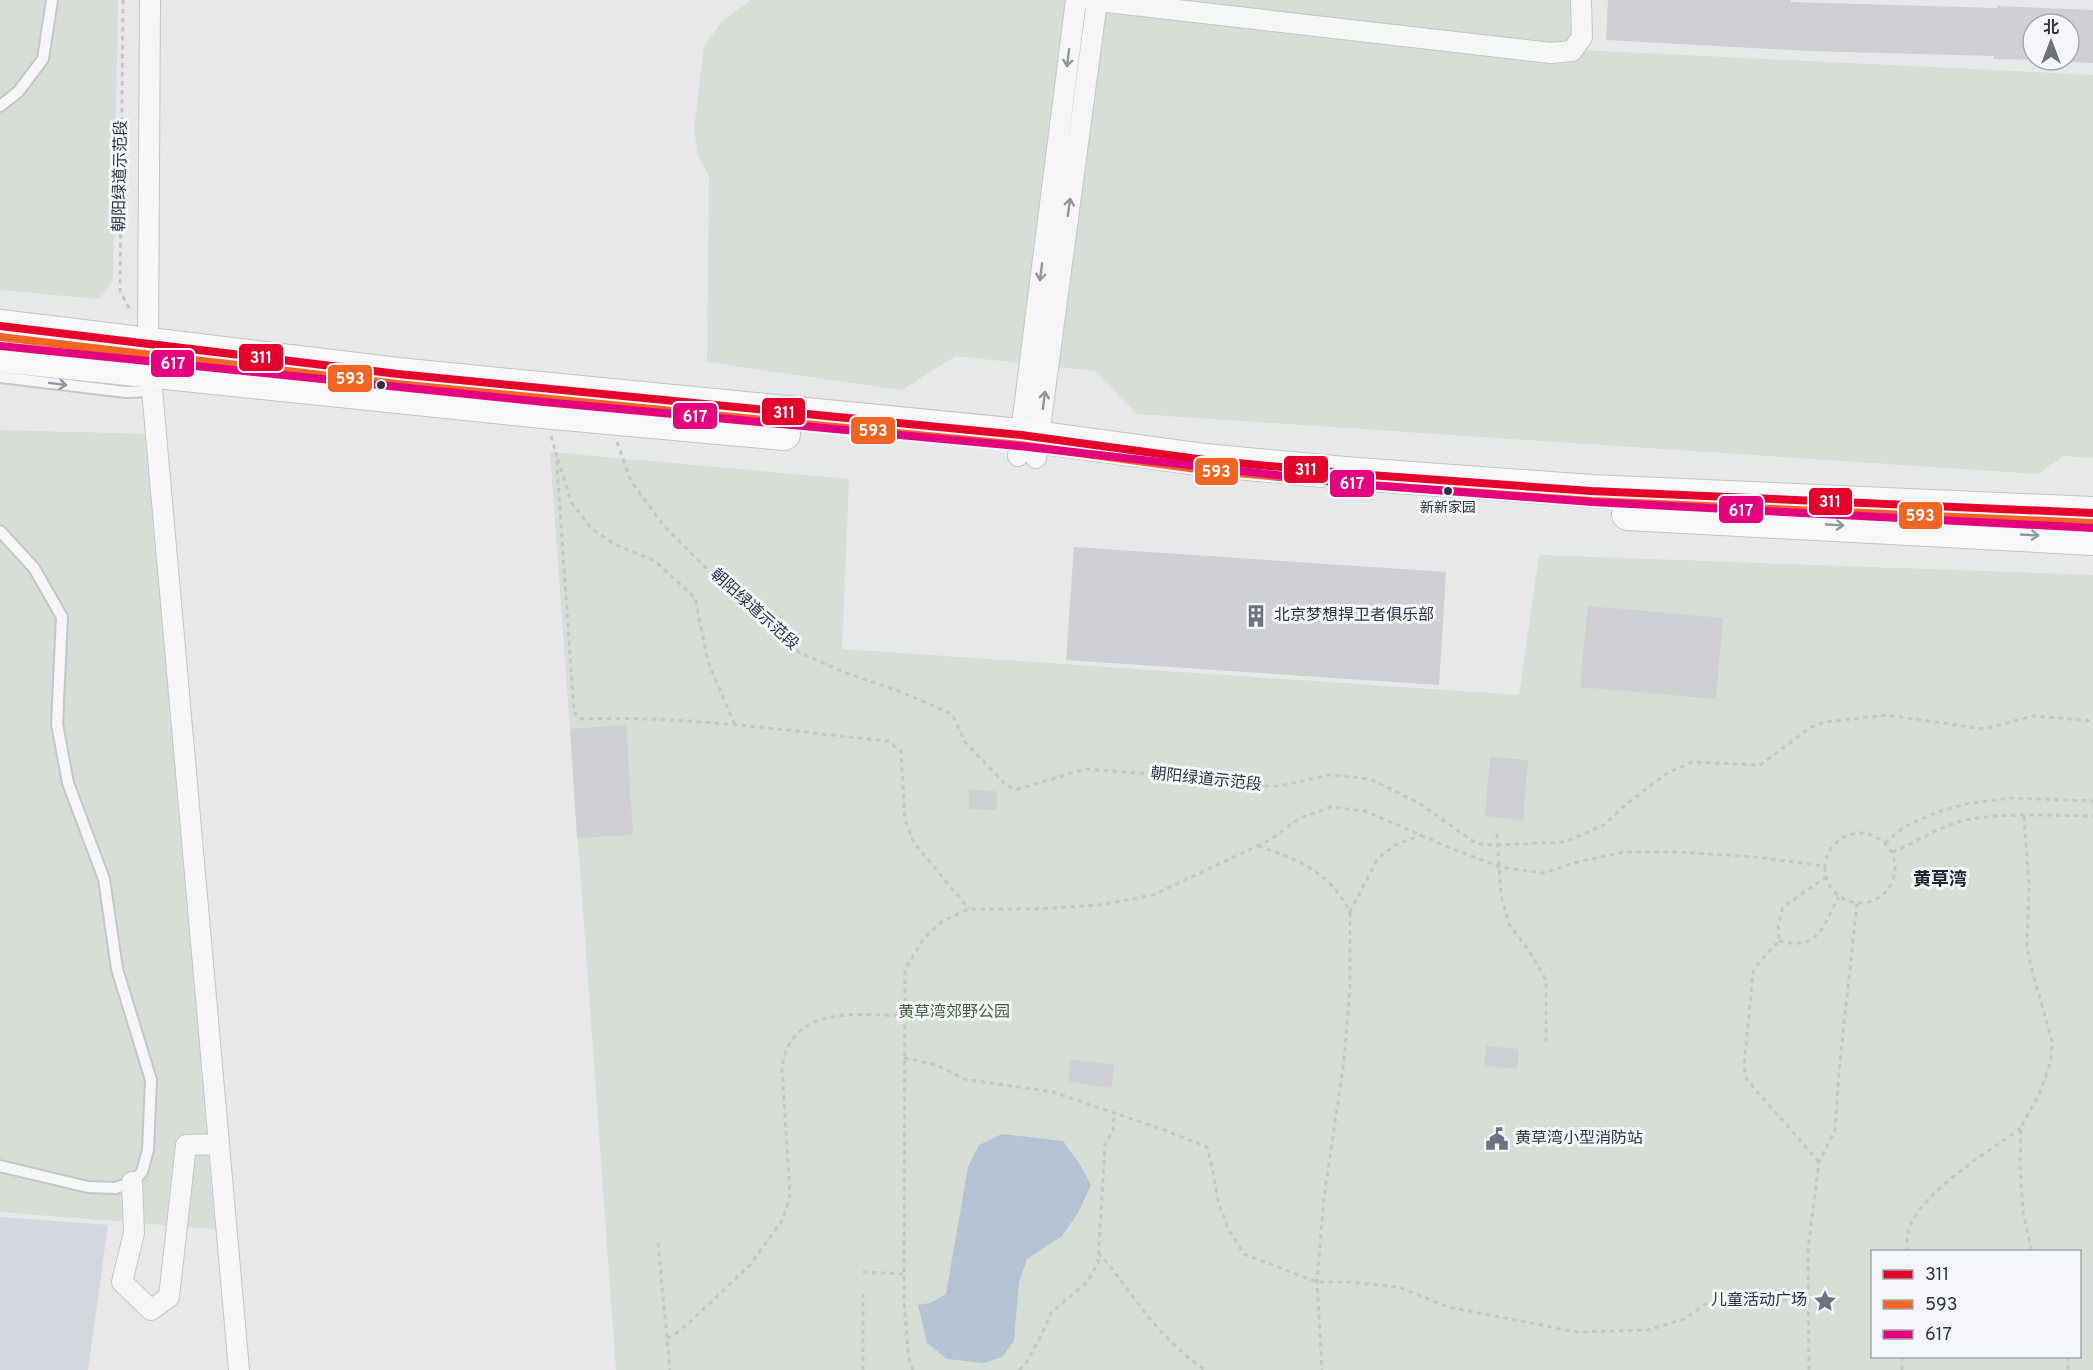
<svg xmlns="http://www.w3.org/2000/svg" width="2093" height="1370" viewBox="0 0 2093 1370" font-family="Overpass,'Noto Sans SC',sans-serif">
  <rect width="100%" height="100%" fill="#e6e8ea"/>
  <path fill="#d4d7dd" d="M0 1217 108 1225 88 1370H0Z"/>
  <path fill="#d6ded6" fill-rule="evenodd" d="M0 0H118L113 281 99 299 0 290Z
    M752 0H1581V50L2093 75V458L2064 456 2037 474 1137 414 1095 371 956 356 902 390 707 362 709 176 698 155 694 129 704 46 722 21Z
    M0 430 150 434 215 1229 0 1212Z
    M550 452 849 479 842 649 1519 695 1539 555 2093 575V1370H616ZM1872 1252H2080V1356H1872Z"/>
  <path fill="#b4c4d5" d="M1002 1134 1063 1141 1079 1163 1091 1185 1078 1213 1062 1236 1027 1259 1019 1282 1014 1341 1002 1357 984 1363 947 1359 927 1343 918 1305 930 1303 946 1294 968 1167 979 1145Z"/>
  <path fill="#ced0d3" d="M1608 0H1791V2L1997 8V6L2093 10V63L2069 62V24H2033V60L1994 59V56L1809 51 1606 40Z
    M1074 547 1446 572 1439 685 1066 660Z
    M1588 606 1723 618 1716 699 1580 687Z
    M626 725 633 835 577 838 570 729Z
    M1490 757 1528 760 1523 820 1485 816Z
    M969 790 997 791V810L969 809Z
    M1486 1046 1519 1049 1517 1069 1484 1066Z
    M1071 1059 1114 1065 1111 1088 1068 1082Z"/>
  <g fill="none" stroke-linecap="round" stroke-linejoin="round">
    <g stroke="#c4c6c8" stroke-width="14">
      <path id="service" d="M0 106 18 92 43 59 52 0
        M0 377 126 392 152 391
        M0 531 34 568 62 617 57 724 68 783 104 879 117 969 151 1080 148 1150 142 1172 132 1182 116 1188 88 1187 0 1166"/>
    </g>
    <g stroke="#c4c6c8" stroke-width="22">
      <path id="minor" d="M150 0 148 344 239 1370
        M1090 0 1551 53 1572 51 1582 37 1581 0
        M1018 456 1076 0
        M1036 458 1097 1
        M132 1182 134 1233 122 1282 151 1310 169 1297 186 1145 219 1144"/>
    </g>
    <g stroke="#c2c5c8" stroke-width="34">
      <path id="primary" d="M0 326 398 374 1021 435 1205 460 1356 474 1591 491 2093 513
        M0 356 543 412 784 434
        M1628 514 2093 539"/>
    </g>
    <path stroke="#c5c6ca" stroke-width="3" stroke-dasharray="4.5 4.5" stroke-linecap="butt" d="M123 0 120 291 129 308
      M551 436 556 453
      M617 442 631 481 663 525 731 593 800 653 846 673 899 691 952 714 965 742 1007 786 1018 789 1086 769 1191 777 1246 786H1279L1329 775 1370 779 1419 803 1477 844 1497 845 1565 842 1604 825 1625 805 1666 774 1692 762 1760 765 1811 727 1825 722 1887 715 1984 729 2033 716 2093 721
      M556 452 574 712 579 719C682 715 786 731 888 741L901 751 905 820 914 843 969 909
      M558 459 571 502 591 528 614 544 655 561 695 598 708 662 735 725
      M2024 816 2029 885 2027 948 2033 974 2052 1041 2051 1061 2041 1090 2021 1127 2020 1166 2023 1212 2032 1252
      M1825 868a35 35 0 1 1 70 0a35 35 0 1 1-70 0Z
      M1497 834 1501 895 1509 924 1530 952 1546 980V1041
      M1885 843 1904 827 1937 812 1966 804 2009 798 2093 801
      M1258 846C1299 860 1329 871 1350 912V988L1344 1060 1324 1198 1317 1282 1322 1370
      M1892 852C1914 844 1933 830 1955 823 1994 811 2052 816 2093 816
      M1350 912 1378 858 1395 845 1422 835
      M1779 941C1819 951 1822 927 1839 897
      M904 1058 937 1065 964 1079 1053 1092 1164 1130 1207 1147 1212 1166 1218 1201 1228 1229 1244 1254 1317 1282H1350L1399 1287 1448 1307 1577 1332 1648 1330 1684 1319 1707 1303 1735 1297 1808 1301
      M1819 1162 1747 1080 1744 1066 1753 972 1761 960 1779 941 1778 926 1783 907 1826 877
      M658 1243 670 1370
      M1907 1252C1907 1244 1907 1235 1909 1228 1925 1189 1987 1153 2021 1128
      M1098 1253C1113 1268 1123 1284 1136 1301 1155 1327 1178 1351 1205 1370
      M863 1272 903 1274
      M667 1338 674 1335 691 1321 750 1265 783 1219 790 1195 782 1068C790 1005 857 1014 905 1016
      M2067 1356 2068 1370
      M863 1370V1294
      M913 1370 909 1360 904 1302 905 969 924 938 943 921 969 909H1036L1099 905 1153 895 1268 841 1300 818 1331 807 1365 811 1453 849 1500 867 1543 873 1577 862 1623 852H1679L1755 857 1824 866
      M1019 1370 1025 1365 1041 1336 1051 1313 1088 1281 1098 1263 1105 1144 1113 1131 1114 1114
      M1809 1370 1808 1249 1819 1162 1835 1130 1839 1071 1857 903
      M1902 1370V1356"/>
    <use href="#service" stroke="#f5f6f7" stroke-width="10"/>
    <use href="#minor" stroke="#f5f6f7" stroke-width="20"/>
    <use href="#primary" stroke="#f8f8f8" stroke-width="32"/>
    <g stroke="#f4f6f9" stroke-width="12">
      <path id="bus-1" d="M0 326 398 374 1021 435 1205 460 1356 474 1591 491 2093 513"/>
    </g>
    <g stroke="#f4f6f9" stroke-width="12">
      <path id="bus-2" d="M0 337 397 384 1020 445 1204 470 1355 484 1591 501 2093 523"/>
    </g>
    <g stroke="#f4f6f9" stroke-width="12">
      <path id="bus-3" d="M1 346 544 402 1019 446 1356 484 1592 502 2093 528"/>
    </g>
    <use href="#bus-1" stroke="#e4002b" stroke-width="8"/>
    <use href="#bus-2" stroke="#f26522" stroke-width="8"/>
    <use href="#bus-3" stroke="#e5007d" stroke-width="8"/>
  </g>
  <defs><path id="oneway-shaft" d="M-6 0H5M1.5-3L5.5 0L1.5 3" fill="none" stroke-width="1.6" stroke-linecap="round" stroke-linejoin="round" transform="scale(1.5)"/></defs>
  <g stroke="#90959e">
    <use href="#oneway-shaft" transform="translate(1068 58) rotate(97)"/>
    <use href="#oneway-shaft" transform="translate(1069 207) rotate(-82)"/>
    <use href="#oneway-shaft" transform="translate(1041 272) rotate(97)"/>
    <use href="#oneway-shaft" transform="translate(58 384) rotate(7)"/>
    <use href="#oneway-shaft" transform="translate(1044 400) rotate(-83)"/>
  </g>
  <g stroke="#92969e">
    <use href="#oneway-shaft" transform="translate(1835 525) rotate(3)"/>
    <use href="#oneway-shaft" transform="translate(2030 535) rotate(3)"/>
  </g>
  <defs>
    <g id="building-bare" transform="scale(1.8)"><path d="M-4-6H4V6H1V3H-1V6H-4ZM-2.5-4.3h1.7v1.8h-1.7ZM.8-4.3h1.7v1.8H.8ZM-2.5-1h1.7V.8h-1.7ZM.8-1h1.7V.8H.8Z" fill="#6c737f" stroke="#f4f6f9" stroke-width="2.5" paint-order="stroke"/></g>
    <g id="civic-bare" transform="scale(1.8)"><path d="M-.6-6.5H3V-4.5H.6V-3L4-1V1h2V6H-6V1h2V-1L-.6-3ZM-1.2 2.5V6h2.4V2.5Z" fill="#6c737f" stroke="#f4f6f9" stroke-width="2.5" paint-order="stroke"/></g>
    <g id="sight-bare" transform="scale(1.8)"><path d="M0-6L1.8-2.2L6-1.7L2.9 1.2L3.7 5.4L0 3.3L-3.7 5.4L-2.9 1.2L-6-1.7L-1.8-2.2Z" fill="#6c737f" stroke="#f4f6f9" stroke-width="2.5" paint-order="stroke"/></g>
  </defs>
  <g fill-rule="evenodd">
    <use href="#building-bare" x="1256" y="616"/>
    <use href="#civic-bare" x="1497" y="1139"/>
    <use href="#sight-bare" x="1825" y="1301"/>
  </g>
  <g fill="#2b3445" stroke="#f4f6f9" stroke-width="2">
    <circle cx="381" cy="385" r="5"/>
    <circle cx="1448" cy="491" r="5"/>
  </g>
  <g text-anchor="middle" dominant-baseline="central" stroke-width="6" stroke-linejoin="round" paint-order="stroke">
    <g font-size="14" fill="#2b3445" stroke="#f4f6f9">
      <text x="1448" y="508">新新家园</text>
    </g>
    <g font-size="16" fill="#2b3445" stroke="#f4f6f9">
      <text transform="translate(121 176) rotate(-89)">朝阳绿道示范段</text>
      <text transform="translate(754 610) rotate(42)">朝阳绿道示范段</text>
      <text transform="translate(1206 780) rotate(6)">朝阳绿道示范段</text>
    </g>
    <g font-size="16" fill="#2b3445" stroke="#f4f6f9" text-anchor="start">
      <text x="1274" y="616">北京梦想捍卫者俱乐部</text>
      <text x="1515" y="1139">黄草湾小型消防站</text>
      <text x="1807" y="1301" text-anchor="end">儿童活动广场</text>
    </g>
    <g font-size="16" fill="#3f6138" stroke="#f4f6f9">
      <text x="954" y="1013">黄草湾郊野公园</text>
    </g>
    <g font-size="18" font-weight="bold" fill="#1d2536" stroke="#f4f6f9">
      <text x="1940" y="880">黄草湾</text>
    </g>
  </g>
  <g stroke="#f4f6f9" stroke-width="2">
    <rect x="238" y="343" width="46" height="29" rx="6" fill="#e4002b"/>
    <rect x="150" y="349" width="45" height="29" rx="6" fill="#e5007d"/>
    <rect x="327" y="364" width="46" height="29" rx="6" fill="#f26522"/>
    <rect x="761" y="397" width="45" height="29" rx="6" fill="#e4002b"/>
    <rect x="672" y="402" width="46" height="28" rx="6" fill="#e5007d"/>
    <rect x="850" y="416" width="46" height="29" rx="6" fill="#f26522"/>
    <rect x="1283" y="455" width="46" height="29" rx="6" fill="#e4002b"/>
    <rect x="1194" y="457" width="45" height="29" rx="6" fill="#f26522"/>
    <rect x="1329" y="469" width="46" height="29" rx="6" fill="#e5007d"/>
    <rect x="1808" y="487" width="45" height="29" rx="6" fill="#e4002b"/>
    <rect x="1718" y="495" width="46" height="29" rx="6" fill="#e5007d"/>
    <rect x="1898" y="501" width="45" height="29" rx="6" fill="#f26522"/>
  </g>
  <g font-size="16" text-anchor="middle" font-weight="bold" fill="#fff">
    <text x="261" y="363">311</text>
    <text x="173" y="369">617</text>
    <text x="350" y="384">593</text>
    <text x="784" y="418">311</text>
    <text x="695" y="422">617</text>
    <text x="873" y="436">593</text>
    <text x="1306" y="475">311</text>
    <text x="1216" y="477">593</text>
    <text x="1352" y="489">617</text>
    <text x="1830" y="507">311</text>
    <text x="1741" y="516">617</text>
    <text x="1920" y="521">593</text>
  </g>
  <rect x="1871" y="1250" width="210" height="108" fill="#f4f6f9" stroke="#a4a8b1" stroke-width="1.5"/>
  <rect x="1883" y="1270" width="30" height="9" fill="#e4002b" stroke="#a4a8b1" stroke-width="1.5"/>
  <text x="1925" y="1280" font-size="18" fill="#2b3445">311</text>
  <rect x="1883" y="1300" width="30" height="9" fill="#f26522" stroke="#a4a8b1" stroke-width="1.5"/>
  <text x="1925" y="1310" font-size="18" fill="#2b3445">593</text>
  <rect x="1883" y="1330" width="30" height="9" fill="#e5007d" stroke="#a4a8b1" stroke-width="1.5"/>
  <text x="1925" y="1340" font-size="18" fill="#2b3445">617</text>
  <g transform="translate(2051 42)"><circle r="28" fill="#f4f6f9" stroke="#a4a8b1" stroke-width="1.5"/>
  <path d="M0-4.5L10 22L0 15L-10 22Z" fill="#6c737f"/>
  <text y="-9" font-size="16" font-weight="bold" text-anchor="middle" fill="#2b3445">北</text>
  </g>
</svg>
